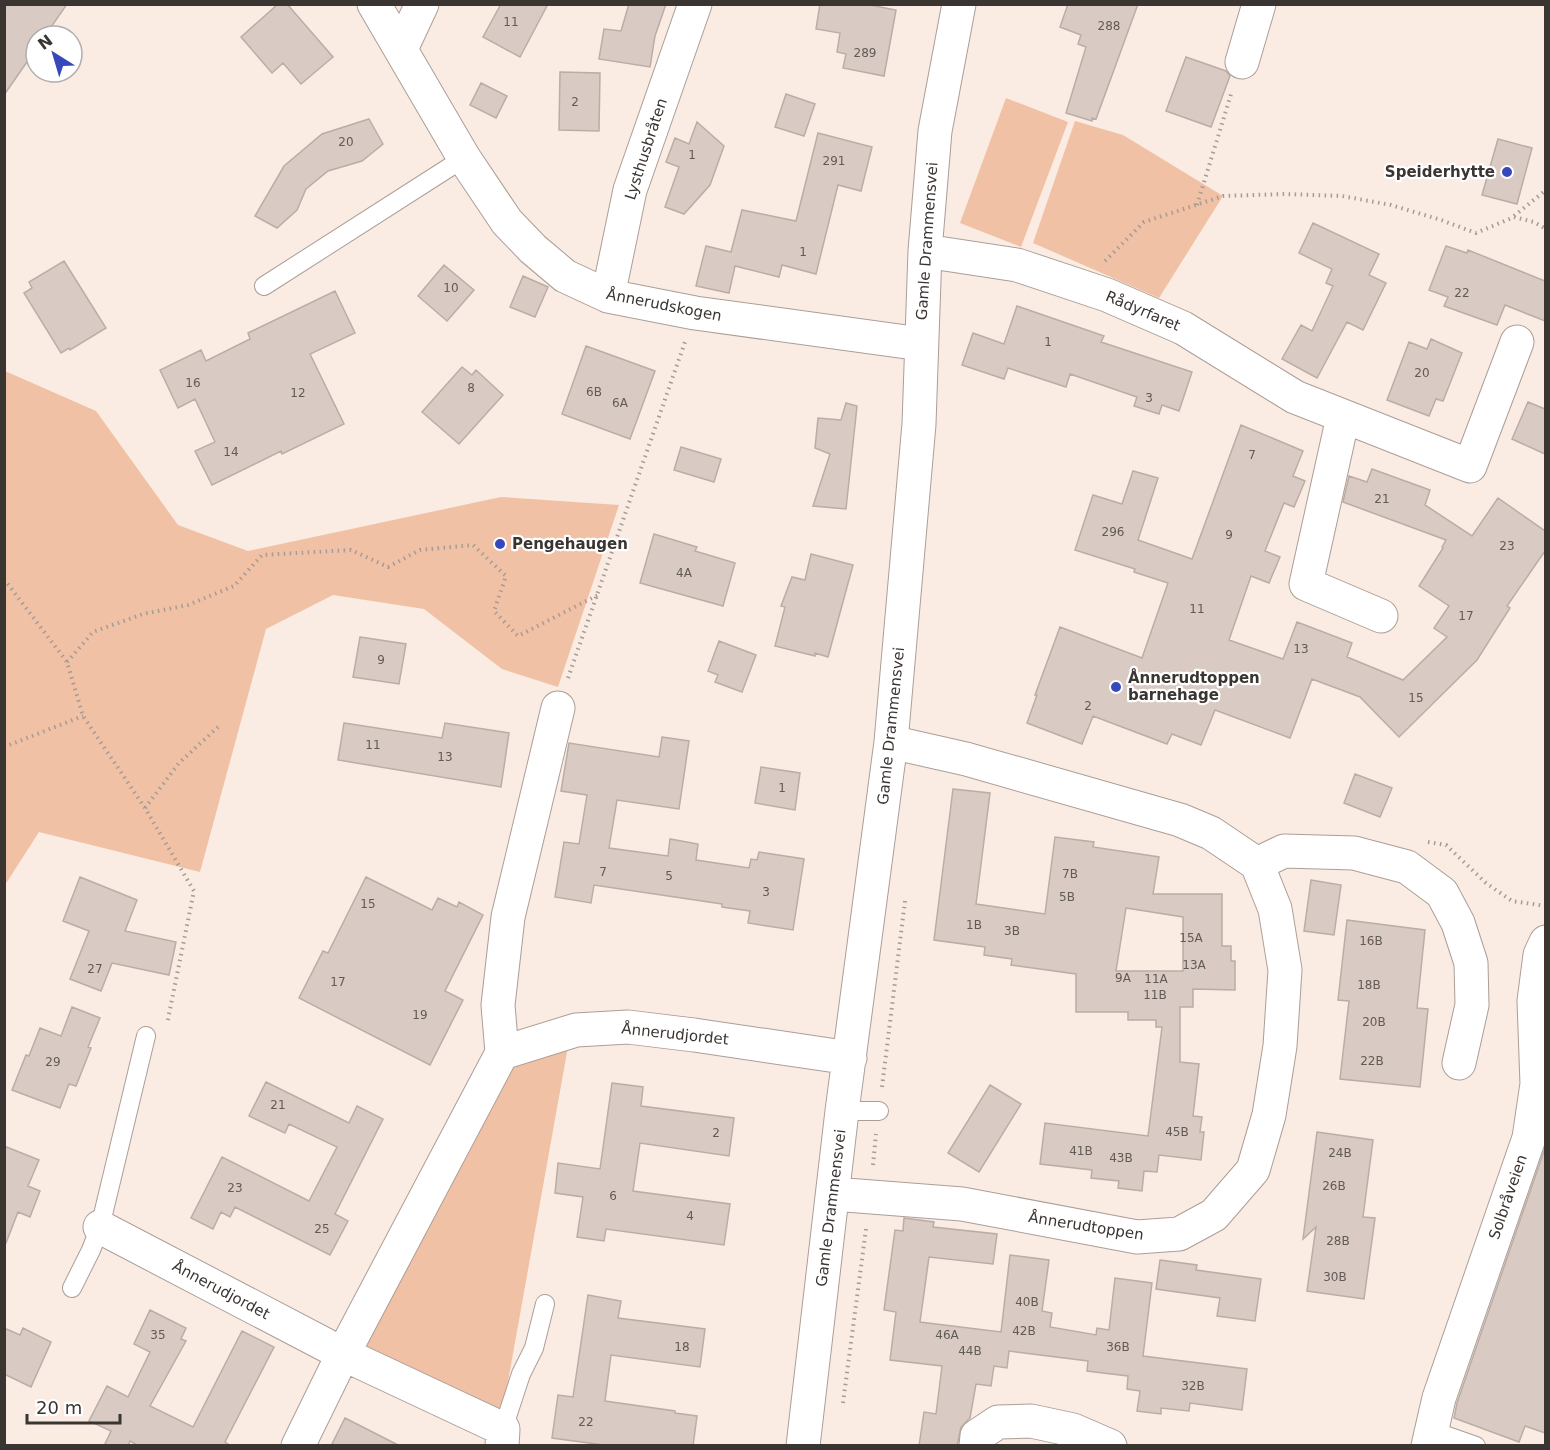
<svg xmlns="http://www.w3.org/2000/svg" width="1550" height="1450" viewBox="0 0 1550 1450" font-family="'DejaVu Sans',sans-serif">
  <rect width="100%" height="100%" fill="#faebe3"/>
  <path fill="#f1c1a5" d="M1006 98 1068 122 1021 247 960 223Z
    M1075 121 1123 135 1223 196 1159 298 1033 243Z
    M5 371 96 411 178 525 248 551 501 497 619 505 558 687 502 669 424 609 333 595 266 629 200 872 39 832 5 885Z
    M569 1041 502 1415 345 1343 490 1051Z"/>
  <path fill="#d9cbc3" stroke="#bbada5" stroke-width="1.5" fill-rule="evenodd" d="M4 4H67L45 36H36V49L4 95Z
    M278 4H287L333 57 301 84 283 63 272 73 241 37Z
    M501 4H548L520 57 483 37Z
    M629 4H666L655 36 650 67 599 59 604 29 621 31Z
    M820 4H865L896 10 884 76 843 68 846 54 837 52 840 33 816 29Z
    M1068 4H1138L1096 119 1092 118V121L1066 113 1086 47 1078 44 1081 35 1060 27Z
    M1186 57 1226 71 1230 76 1211 127 1166 111Z
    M560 72 600 73 599 131 559 130Z
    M481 83 507 96 496 118 470 105Z
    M786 94 815 104 804 136 775 127Z
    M369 119 383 144 362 161 328 171 306 189 297 210 277 228 255 216 284 166 322 134Z
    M697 122 724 146 710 185 684 214 665 207 679 167 666 162 675 138 689 144Z
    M818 133 872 147 861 191 838 185 816 274 782 265 779 277 735 266 729 293 696 286 706 246 731 252 742 210 796 221Z
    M1498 139 1532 148 1517 204 1482 195Z
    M1313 223 1379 254 1369 275 1386 283 1363 330 1347 322 1317 378 1282 359 1301 325 1312 331 1333 286 1326 283 1332 269 1299 253Z
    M1446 246 1467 253 1468 250 1545 281V321L1505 305 1497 325 1444 306 1448 297 1429 290Z
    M64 261 106 328 70 350 69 348 61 353 24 293 32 288 29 282Z
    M444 265 474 290 447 321 418 296Z
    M523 276 548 287 535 317 510 307Z
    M335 291 355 333 310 354 344 424 282 454 281 451 212 485 195 451 215 442 195 399 178 408 160 370 201 350 206 361 250 339 248 333Z
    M1017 306 1104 336 1101 342 1192 372 1179 411 1162 405 1159 414 1134 406 1137 397 1070 374 1066 387 1008 368 1004 379 962 365 973 333 1004 344Z
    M1431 339 1462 353 1443 401 1436 399 1429 416 1387 400 1409 342 1427 349Z
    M586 346 655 371 630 439 562 414Z
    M462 367 472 375 476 370 503 395 459 444 422 412Z
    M1528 402 1545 409V454L1512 439Z
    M846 403 857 406 846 509 813 506 830 454 815 448 818 418 841 420Z
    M1241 425 1303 451 1293 476 1305 481 1294 507 1284 503 1265 551 1280 557 1269 583 1251 576 1229 640 1283 659 1297 622 1352 643 1347 657 1403 680 1447 637 1434 628 1449 606 1419 586 1443 548 1442 547 1446 540 1343 502 1349 476 1367 482 1372 469 1430 490 1425 505 1472 536 1498 498 1545 531V551L1507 606 1510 608 1477 660 1399 737 1360 697 1312 679 1290 738 1215 710 1201 745 1172 734 1167 744 1093 716 1082 744 1027 723 1037 695H1035L1060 627 1142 658 1168 583 1134 572 1135 569 1075 550 1093 495 1122 504 1133 471 1158 478 1138 540 1192 559Z
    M681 447 721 459 714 482 674 470Z
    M654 534 697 547 695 551 735 563 723 606 640 583Z
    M811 554 853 565 828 657 815 653V656L775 646 785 607 781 606 792 577 805 580Z
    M360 637 406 644 399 684 353 677Z
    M719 641 756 655 742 692 715 682 718 675 708 671Z
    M344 723 442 738 445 723 509 733 501 787 338 760Z
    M662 737 689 741 679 809 617 800 609 848 668 856 670 839 698 844 696 860 749 868 751 859 757 860 759 852 804 859 793 930 748 923 750 911 722 907V904L594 885 591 903 555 897 564 842 579 844 587 795 561 791 569 743 659 757Z
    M761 767 800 773 795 810 755 803Z
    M1355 774 1392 788 1380 817 1344 803Z
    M953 789 990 793 976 904 1045 914 1055 837 1094 842 1093 847 1159 857 1153 894H1222V946H1231V961H1235V990L1193 989V1007H1180V1062L1199 1064 1193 1116 1202 1117 1200 1132H1204L1201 1160 1159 1155 1157 1172 1144 1171 1142 1191 1118 1188 1119 1181 1091 1178 1092 1170 1040 1164 1045 1123 1148 1136 1162 1027H1156V1020H1128V1012H1076V974L1011 965 1012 959 984 955 985 947 934 940ZM1126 908 1183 917V971H1116Z
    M80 877 137 900 125 931 176 942 169 975 112 963 101 991 70 979 89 931 63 921Z
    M366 877 432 910 438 898 457 907 459 902 483 915 445 991 463 1000 430 1065 299 998 323 951 328 953Z
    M1311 880 1341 885 1334 935 1304 931Z
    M1347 920 1425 930 1417 1008 1428 1009 1420 1087 1340 1079 1349 1001 1338 1000Z
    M72 1007 100 1018 88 1047 91 1048 76 1086 69 1084 60 1108 12 1090 26 1055 29 1056 40 1028 61 1036Z
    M266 1082 349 1123 357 1106 383 1119 335 1214 348 1221 330 1255 235 1207 230 1217 221 1212 213 1229 191 1218 222 1157 309 1201 337 1147 289 1124 285 1133 249 1116Z
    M612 1083 643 1087 641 1106 734 1118 729 1156 640 1143 633 1191 730 1204 724 1245 606 1229 604 1241 577 1237 583 1197 555 1193 558 1163 600 1169Z
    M990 1085 1021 1104 979 1172 948 1153Z
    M1317 1132 1373 1140 1363 1217 1375 1218 1364 1299 1307 1291 1316 1227 1303 1239Z
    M4 1146 39 1160 28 1186 40 1191 30 1217 18 1212 6 1243H4Z
    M1545 1148V1433L1525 1426 1519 1442 1454 1418 1457 1403Z
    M904 1218 934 1222 933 1227 997 1234 993 1264 929 1257 920 1322 1001 1332 1010 1255 1049 1260 1042 1311 1052 1313 1050 1327 1096 1335 1097 1328 1109 1330 1115 1278 1152 1283 1143 1356 1247 1369 1242 1410 1190 1403 1189 1411 1161 1408V1414L1137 1411 1140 1391 1127 1389 1128 1376 1087 1371 1088 1361 1009 1351 1007 1368 994 1366 991 1386 976 1384 970 1418 961 1427 957 1446H919L924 1412 936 1414 942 1366 890 1360 896 1312 884 1310 895 1230 903 1231Z
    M1160 1260 1197 1265 1196 1270 1261 1279 1255 1321 1217 1316 1220 1298 1156 1289Z
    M588 1295 621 1301 618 1318 705 1329 700 1367 611 1355 605 1401 675 1411V1413L697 1416 693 1446H611L552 1438 558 1395 573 1397Z
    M150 1310 186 1328 181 1339 186 1341 150 1406 193 1427 242 1331 274 1347 225 1442 231 1446H139L130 1441 128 1446H104L111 1431 89 1421 107 1386 128 1397 150 1352 134 1344Z
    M4 1328 20 1335 23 1328 51 1342 31 1387 4 1374Z
    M345 1418 400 1446H331Z"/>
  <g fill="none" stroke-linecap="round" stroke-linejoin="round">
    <g stroke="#ac9e97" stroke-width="20">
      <path id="lane" d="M264 286 464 158
        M842 1111H879
        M72 1288 91 1250 100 1227 146 1036
        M503 1429 521 1374 534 1348 545 1304
        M1430 1430 1476 1446"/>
    </g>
    <g stroke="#ac9e97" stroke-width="35">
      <path id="street" d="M374 4 464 158 507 222 533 249 565 276 608 296 695 313 921 344
        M401 49 422 4
        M1242 62 1259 4
        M925 251 1017 265 1107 295 1183 328 1295 397 1470 466 1517 342
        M608 296 630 190 695 4
        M1343 417 1306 584 1381 616
        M891 742 966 759 1180 820 1211 833 1257 864 1284 851 1354 853 1407 867 1442 893 1458 923 1471 963 1472 1005 1459 1063
        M502 1053 576 1030 628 1027 694 1035 850 1058
        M833 1194 962 1204 1137 1237 1179 1234 1214 1215 1253 1170 1269 1115 1280 1046 1285 970 1275 909 1257 864
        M100 1227 343 1354 503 1429 502 1446
        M298 1446 343 1354 502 1053 498 1005 508 917 558 708
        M803 1446 842 1111 891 742 919 424 925 251 935 131 959 4
        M976 1446 977 1436 998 1422 1031 1421 1073 1430 1110 1446
        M1428 1446 1439 1398 1529 1138 1537 1084 1534 1001 1540 955 1546 942"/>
    </g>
    <path stroke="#a69b95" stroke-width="4" stroke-dasharray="1.5 4.5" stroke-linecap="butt" d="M1197 205 1232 91
      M1514 216 1546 190
      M1105 261 1144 222 1223 196 1285 194 1342 196 1391 205 1441 220 1476 233 1514 217 1534 222 1546 229
      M4 579 67 662 83 716 145 808 194 891 167 1024
      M67 662 93 632 143 614 188 605 234 586 262 555 351 550 388 567 420 550 473 545 506 576 494 611 518 636 598 595
      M568 678 685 342
      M4 747 83 716
      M145 808 179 763 218 727
      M1428 842 1446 845 1486 883 1512 901 1546 906
      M882 1087 905 901
      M873 1165 876 1134
      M843 1403 866 1229"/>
    <use href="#lane" stroke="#fff" stroke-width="18"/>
    <use href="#street" stroke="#fff" stroke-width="33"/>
  </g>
  <g fill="#3649bb" stroke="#fff" stroke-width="2">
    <circle cx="1507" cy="172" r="6"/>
    <circle cx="500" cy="544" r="6"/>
    <circle cx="1116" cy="687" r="6"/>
  </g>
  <g text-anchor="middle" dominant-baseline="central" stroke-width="4.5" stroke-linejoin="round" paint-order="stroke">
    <g font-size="12" fill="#625a56">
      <text x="511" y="22">11</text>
      <text x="1109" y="26">288</text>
      <text x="865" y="53">289</text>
      <text x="575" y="102">2</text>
      <text x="346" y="142">20</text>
      <text x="692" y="155">1</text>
      <text x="834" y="161">291</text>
      <text x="803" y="252">1</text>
      <text x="451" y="288">10</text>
      <text x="1462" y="293">22</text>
      <text x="1048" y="342">1</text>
      <text x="1422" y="373">20</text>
      <text x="193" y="383">16</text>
      <text x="471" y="388">8</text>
      <text x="594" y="392">6B</text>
      <text x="298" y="393">12</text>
      <text x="1149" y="398">3</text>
      <text x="620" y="403">6A</text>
      <text x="231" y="452">14</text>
      <text x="1252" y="455">7</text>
      <text x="1382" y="499">21</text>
      <text x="1113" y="532">296</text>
      <text x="1229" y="535">9</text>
      <text x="1507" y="546">23</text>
      <text x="684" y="573">4A</text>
      <text x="1197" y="609">11</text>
      <text x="1466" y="616">17</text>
      <text x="1301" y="649">13</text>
      <text x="381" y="660">9</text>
      <text x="1416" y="698">15</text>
      <text x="1088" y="706">2</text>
      <text x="373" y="745">11</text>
      <text x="445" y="757">13</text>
      <text x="782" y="788">1</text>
      <text x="603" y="872">7</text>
      <text x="1070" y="874">7B</text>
      <text x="669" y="876">5</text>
      <text x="766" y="892">3</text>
      <text x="1067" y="897">5B</text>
      <text x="368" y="904">15</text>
      <text x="974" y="925">1B</text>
      <text x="1012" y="931">3B</text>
      <text x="1191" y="938">15A</text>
      <text x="1371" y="941">16B</text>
      <text x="1194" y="965">13A</text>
      <text x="95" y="969">27</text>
      <text x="1123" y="978">9A</text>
      <text x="1156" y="979">11A</text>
      <text x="338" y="982">17</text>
      <text x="1369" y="985">18B</text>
      <text x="1155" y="995">11B</text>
      <text x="420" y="1015">19</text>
      <text x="1374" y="1022">20B</text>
      <text x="1372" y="1061">22B</text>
      <text x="53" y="1062">29</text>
      <text x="278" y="1105">21</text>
      <text x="1177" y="1132">45B</text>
      <text x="716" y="1133">2</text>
      <text x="1081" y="1151">41B</text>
      <text x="1340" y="1153">24B</text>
      <text x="1121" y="1158">43B</text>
      <text x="1334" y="1186">26B</text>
      <text x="235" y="1188">23</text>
      <text x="613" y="1196">6</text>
      <text x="690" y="1216">4</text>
      <text x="322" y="1229">25</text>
      <text x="1338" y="1241">28B</text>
      <text x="1335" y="1277">30B</text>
      <text x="1027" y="1302">40B</text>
      <text x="1024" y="1331">42B</text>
      <text x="158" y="1335">35</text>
      <text x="947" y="1335">46A</text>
      <text x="682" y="1347">18</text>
      <text x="1118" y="1347">36B</text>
      <text x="970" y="1351">44B</text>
      <text x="1193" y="1386">32B</text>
      <text x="586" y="1422">22</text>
    </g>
    <g font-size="15" fill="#3b3532" stroke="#fff">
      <text transform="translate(646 149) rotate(-72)">Lysthusbråten</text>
      <text transform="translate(927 241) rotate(-86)">Gamle Drammensvei</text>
      <text transform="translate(664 305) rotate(11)">Ånnerudskogen</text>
      <text transform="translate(1143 311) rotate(23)">Rådyrfaret</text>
      <text transform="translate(891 726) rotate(-84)">Gamle Drammensvei</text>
      <text transform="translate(675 1034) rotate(6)">Ånnerudjordet</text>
      <text transform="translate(1508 1197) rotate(-71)">Solbråveien</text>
      <text transform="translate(831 1208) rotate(-83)">Gamle Drammensvei</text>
      <text transform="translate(1086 1226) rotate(9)">Ånnerudtoppen</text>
      <text transform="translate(221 1290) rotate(28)">Ånnerudjordet</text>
    </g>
    <g font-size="15" font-weight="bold" fill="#3b3532" stroke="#fff" text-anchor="start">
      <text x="1495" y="172" text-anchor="end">Speiderhytte</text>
      <text x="512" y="544">Pengehaugen</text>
      <text x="1128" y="678">Ånnerudtoppen<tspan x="1128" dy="17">barnehage</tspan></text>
    </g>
  </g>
  <rect width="1550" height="1450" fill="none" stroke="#3b3532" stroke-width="12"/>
  <g transform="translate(54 54) rotate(323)"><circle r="28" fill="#ffffff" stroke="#b1aead" stroke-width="1.5"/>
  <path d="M0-4.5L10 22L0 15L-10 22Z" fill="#3649bb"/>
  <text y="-9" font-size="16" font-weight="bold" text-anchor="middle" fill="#3b3532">N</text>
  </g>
  <path d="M27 1414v9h93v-9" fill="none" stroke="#3b3532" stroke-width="3"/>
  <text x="36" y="1414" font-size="18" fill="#3b3532" stroke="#ffffff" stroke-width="4.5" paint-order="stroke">20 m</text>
</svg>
